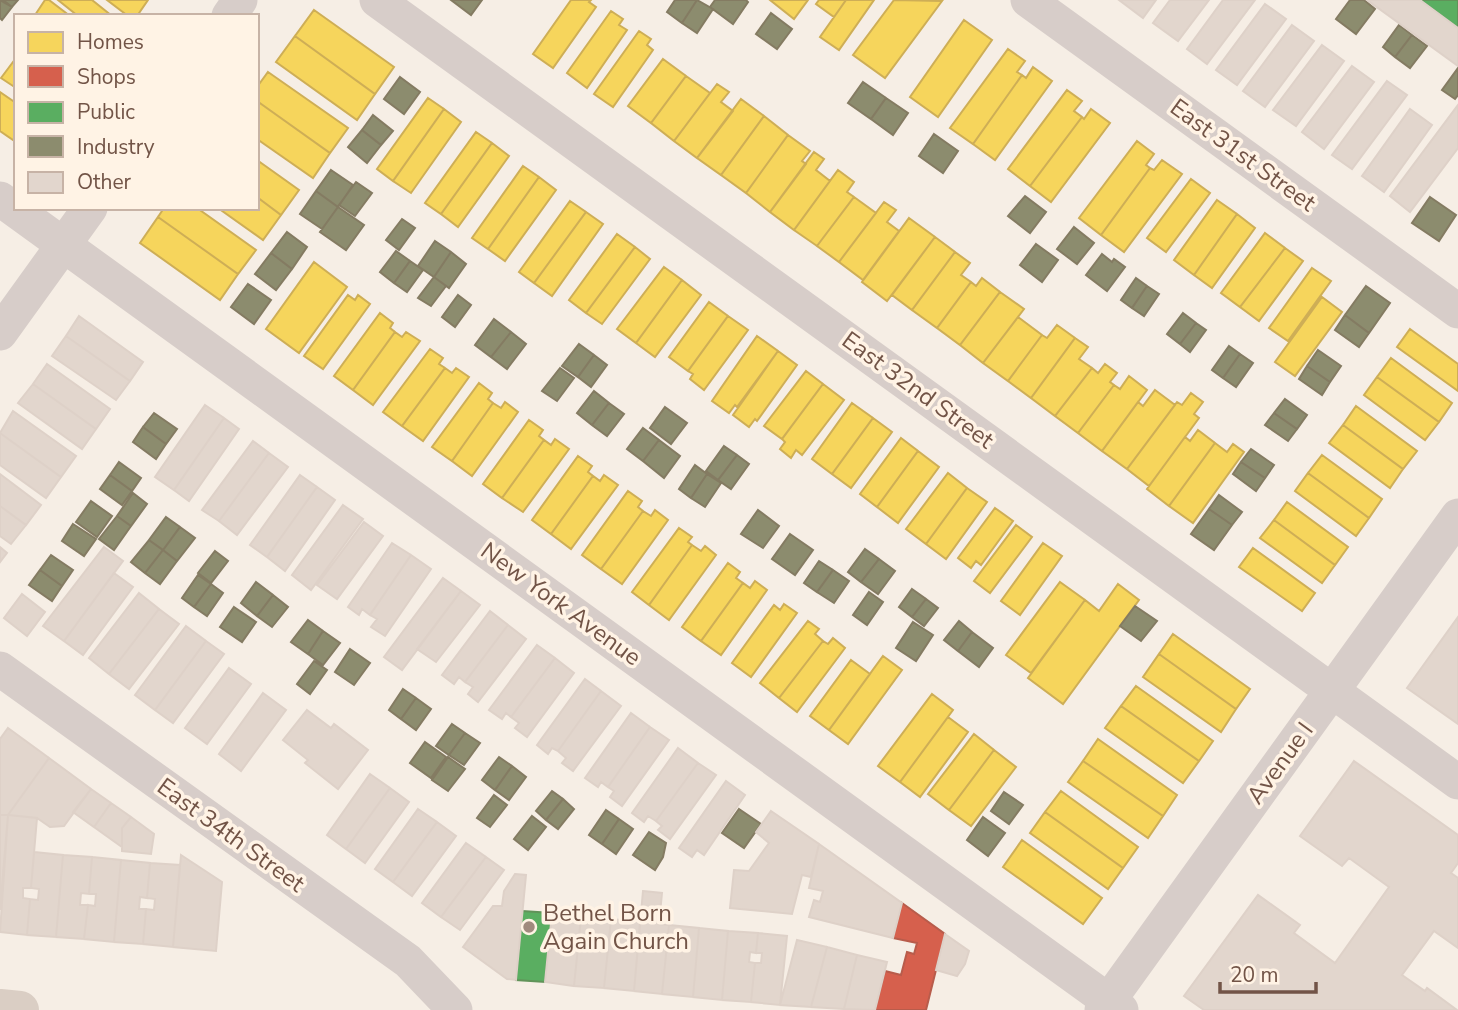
<svg xmlns="http://www.w3.org/2000/svg" width="1458" height="1010" viewBox="0 0 1458 1010" font-family="'Nunito Sans',sans-serif">
  <rect width="100%" height="100%" fill="#f6eee5"/>
  <path fill="#f6d55c" stroke="#ceae56" stroke-width="2" d="M45 0H49L70 16H36L35 15Z
    M58 0H92L112 16H78Z
    M107 0H148L137 16H128Z
    M571 0H591L589 2 596 7 553 68 533 54Z
    M770 0H808L794 19Z
    M819 0H846L834 17 816 4Z
    M846 0H874L839 50 820 37Z
    M894 0 942 1 885 78 853 55Z
    M314 10 394 67 375 94 295 36Z
    M611 11 623 19 619 25 627 30 587 88 567 73Z
    M964 20 992 40 938 117 910 97Z
    M639 31 651 39 647 45 653 50 613 107 594 94Z
    M295 36 375 94 357 120 276 62Z
    M1008 49 1025 61 1017 72 1022 75 973 144 950 128Z
    M16 58V88L1 78Z
    M663 59 686 76 651 123 628 106Z
    M1033 67 1052 81 995 160 973 144 1022 75 1026 78Z
    M268 72 348 128 330 153 257 101V87Z
    M686 76 710 93 674 141 651 123Z
    M717 84 729 92 721 102 733 111 697 158 674 141Z
    M1067 90 1082 101 1074 111 1082 117 1030 186 1008 169Z
    M0 92 16 103V142L0 131Z
    M428 98 444 109 393 181 377 169Z
    M741 99 764 116 721 175 697 158Z
    M257 101 330 153 313 178 257 139Z
    M444 109 461 122 411 193 393 181Z
    M1091 109 1110 123 1051 202 1030 186 1082 117 1084 119Z
    M764 116 788 135 746 193 721 175Z
    M476 132 492 143 441 214 425 203Z
    M788 135 810 151 802 161 806 164 770 212 746 193Z
    M1137 141 1154 154 1146 165 1150 168 1101 235 1079 218Z
    M492 143 509 156 458 227 441 214Z
    M814 152 824 159 816 170 830 181 794 230 770 212Z
    M257 160 299 190 281 215 257 197Z
    M1162 160 1182 174 1124 252 1101 235 1150 168 1154 170Z
    M523 166 539 177 488 249 472 238Z
    M838 170 854 182 847 192 854 197 817 246 794 230Z
    M539 177 556 190 505 261 488 249Z
    M1191 179 1210 193 1166 252 1147 238Z
    M257 197 281 215 263 240 218 208H257Z
    M854 197 876 213 839 262 817 246Z
    M1217 200 1237 214 1194 275 1174 260Z
    M570 201 586 212 534 283 519 272Z
    M884 202 896 210 887 222 899 231 863 280 839 262Z
    M164 208H197L256 250 238 274 158 217Z
    M586 212 603 224 552 296 534 283Z
    M1237 214 1255 228 1212 288 1194 275Z
    M158 217 238 274 220 300 140 243Z
    M909 218 935 237 887 301 862 282Z
    M1265 233 1285 248 1240 307 1221 293Z
    M617 234 635 247 586 313 569 300Z
    M935 237 955 252 912 310 892 295Z
    M635 247 650 259 602 324 586 313Z
    M1285 248 1303 261 1259 321 1240 307Z
    M955 252 970 263 961 275 971 282 937 328 912 310Z
    M314 262 347 287 299 353 266 329Z
    M664 267 682 280 636 343 617 329Z
    M1312 268 1331 281 1288 341 1269 328Z
    M982 278 1000 292 960 345 937 328 971 282 976 286Z
    M682 280 701 295 655 357 636 343Z
    M1000 292 1024 309 983 363 960 345Z
    M348 295 355 300 358 295 370 304 323 369 304 356Z
    M1322 297 1342 312 1295 376 1275 362Z
    M709 302 728 316 688 371 669 357Z
    M380 313 393 323 390 328 395 332 353 390 334 376Z
    M728 316 748 330 704 390 690 379 693 374 688 371Z
    M1018 317 1042 335 1008 381 983 363Z
    M1057 325 1075 338 1031 398 1008 381 1042 335 1047 338Z
    M1410 329 1458 364V391L1397 347Z
    M395 332 402 337 406 332 420 341 373 405 353 390Z
    M757 336 778 351 737 407 735 405 729 413 712 401Z
    M1075 338 1088 347 1079 359 1092 368 1055 416 1031 398Z
    M430 349 443 358 439 364 445 368 402 426 383 412Z
    M778 351 797 365 757 421 755 419 749 427 733 415Z
    M1391 358 1452 403 1439 422 1377 377Z
    M1105 364 1117 373 1110 382 1114 385 1078 433 1055 416 1092 368 1098 373Z
    M445 368 452 373 456 368 469 377 423 441 402 426Z
    M806 371 823 384 782 439 764 426Z
    M1129 376 1147 390 1102 451 1078 433 1114 385 1120 389Z
    M1377 377 1439 422 1425 440 1364 395Z
    M479 383 492 393 488 399 493 403 452 461 432 447Z
    M823 384 844 400 802 455 796 450 791 458 780 449 785 442 782 439Z
    M1155 390 1175 405 1127 469 1102 451 1138 402 1143 406Z
    M1191 393 1203 402 1194 414 1199 418 1149 486 1127 469 1177 402 1182 405Z
    M505 402 518 412 472 476 452 461 493 403 501 408Z
    M852 403 873 418 832 474 812 459Z
    M1356 406 1417 451 1403 469 1343 425Z
    M873 418 892 432 851 488 832 474Z
    M529 420 543 430 539 436 544 440 502 498 483 484Z
    M1343 425 1403 469 1390 488 1329 443Z
    M1198 430 1215 443 1169 506 1147 489 1185 437 1190 441Z
    M901 438 918 451 877 507 860 494Z
    M555 439 569 449 523 512 502 498 544 440 551 445Z
    M1215 443 1227 452 1233 444 1244 452 1193 523 1169 506Z
    M918 451 939 467 898 523 877 507Z
    M1322 455 1382 499 1369 518 1308 473Z
    M578 456 592 466 588 472 593 476 551 534 532 520Z
    M948 473 967 488 926 544 906 529Z
    M1308 473 1369 518 1356 536 1295 491Z
    M604 475 618 485 571 549 551 534 593 476 600 481Z
    M967 488 987 502 946 559 926 544Z
    M628 491 642 501 638 507 643 511 601 569 582 555Z
    M1287 502 1348 547 1335 565 1274 520Z
    M995 508 1013 521 981 565 976 561 971 568 958 558Z
    M655 510 668 520 622 584 601 569 643 511 651 516Z
    M1274 520 1335 565 1322 583 1260 538Z
    M1016 525 1032 537 990 593 974 581Z
    M679 528 692 537 688 542 692 545 649 605 632 592Z
    M1043 543 1062 556 1020 615 1001 601Z
    M692 545 701 551 705 546 716 555 669 620 649 605Z
    M1253 548 1315 593 1302 611 1239 567Z
    M728 563 740 572 736 578 743 583 701 641 682 627Z
    M755 581 767 590 721 655 701 641 743 583 750 588Z
    M1060 582 1085 600 1031 673 1006 655Z
    M1118 584 1139 600 1063 704 1028 678 1085 600 1099 611Z
    M784 604 797 613 751 677 732 663 774 605 780 610Z
    M808 621 819 629 815 634 823 641 779 698 760 683Z
    M1173 634 1250 689 1236 709 1159 654Z
    M833 638 845 648 797 712 779 698 823 641 828 644Z
    M1159 654 1236 709 1221 732 1143 677Z
    M883 656 902 670 848 744 829 730Z
    M851 660 870 674 829 730 810 716Z
    M1136 686 1213 741 1199 761 1121 706Z
    M932 694 953 710 900 782 878 766Z
    M1121 706 1199 761 1183 783 1105 728Z
    M948 717 968 732 920 797 900 782Z
    M974 734 994 750 949 810 928 794Z
    M1098 739 1177 795 1163 816 1083 761Z
    M994 750 1016 767 971 826 949 810Z
    M1083 761 1163 816 1148 838 1068 782Z
    M1061 791 1138 847 1123 868 1045 812Z
    M1045 812 1123 868 1108 889 1030 833Z
    M1022 840 1102 898 1083 924 1003 867Z"/>
  <path fill="#d6604d" stroke="#b85c4b" stroke-width="2" d="M902 903 945 934 926 1010H875L885 971 901 975 907 952 914 954 917 943 893 938Z"/>
  <path fill="#5aae61" stroke="#619359" stroke-width="2" d="M1420 0H1458V28Z
    M522 911 552 913 545 982 516 980Z"/>
  <path fill="#8c8c6e" stroke="#847b62" stroke-width="2" d="M0 0 12 7 2 20 0 18Z
    M3 0H18L12 7Z
    M451 0H482L471 15Z
    M675 0H697L682 23 667 12Z
    M697 0 713 9 697 33 682 23Z
    M715 0H746L748 2 733 24 710 7Z
    M1350 0H1364L1375 9 1356 34 1336 19Z
    M771 13 792 29 777 49 756 34Z
    M1399 25 1412 35 1395 57 1383 47Z
    M1412 35 1427 46 1410 68 1395 57Z
    M1458 68V95L1455 99 1442 90Z
    M400 77 420 92 404 114 384 99Z
    M863 82 886 98 871 119 848 103Z
    M886 98 908 113 893 135 871 119Z
    M373 115 393 131 381 145 362 130Z
    M362 130 381 145 367 163 348 147Z
    M934 134 958 151 943 173 919 156Z
    M331 170 353 185 338 207 316 191Z
    M356 182 372 193 355 216 339 205Z
    M316 191 338 207 322 229 300 214Z
    M1025 196 1046 212 1030 233 1008 216Z
    M1430 197 1456 215 1439 241 1412 223Z
    M338 207 364 225 346 250 320 232Z
    M402 219 415 228 399 250 386 240Z
    M1074 227 1094 243 1077 264 1057 249Z
    M287 232 307 247 292 269 271 253Z
    M435 241 451 252 434 277 418 266Z
    M1036 244 1058 260 1042 282 1020 265Z
    M396 251 410 261 394 283 380 272Z
    M451 252 466 264 449 288 434 277Z
    M271 253 292 269 276 290 255 274Z
    M1102 254 1112 262 1114 259 1125 267 1107 291 1086 275Z
    M410 261 423 270 407 292 394 283Z
    M434 277 446 286 431 306 418 298Z
    M1136 278 1147 286 1132 308 1121 300Z
    M248 284 271 300 254 324 231 307Z
    M1147 286 1159 294 1144 316 1132 308Z
    M1366 286 1390 303 1369 333 1345 315Z
    M458 295 471 305 455 327 442 317Z
    M1183 313 1196 323 1180 344 1167 334Z
    M1345 315 1369 333 1359 347 1335 330Z
    M494 319 511 332 491 357 475 345Z
    M1196 323 1206 330 1190 352 1180 344Z
    M511 332 526 344 507 369 491 357Z
    M579 344 594 355 578 377 562 366Z
    M1229 346 1240 354 1223 378 1212 370Z
    M1318 350 1341 366 1330 382 1307 366Z
    M1240 354 1253 363 1236 387 1223 378Z
    M594 355 607 365 591 387 578 377Z
    M1307 366 1330 382 1322 395 1299 379Z
    M560 368 574 378 557 401 542 391Z
    M594 391 609 403 592 425 577 413Z
    M1285 399 1307 415 1297 429 1274 413Z
    M609 403 624 414 607 436 592 425Z
    M665 407 687 423 671 444 650 428Z
    M154 413 177 429 166 444 143 427Z
    M1274 413 1297 429 1288 441 1265 425Z
    M143 427 166 444 156 459 133 442Z
    M643 428 659 440 643 461 627 449Z
    M659 440 680 456 664 478 643 461Z
    M724 446 737 455 718 480 706 471Z
    M1251 449 1274 465 1265 478 1241 462Z
    M737 455 749 464 731 489 718 480Z
    M119 462 141 478 132 491 110 475Z
    M1241 462 1265 478 1256 491 1233 474Z
    M695 465 707 474 691 498 679 489Z
    M707 474 721 483 705 507 691 498Z
    M110 475 132 491 122 505 100 489Z
    M133 493 147 504 131 526 117 516Z
    M1219 495 1242 512 1232 525 1209 509Z
    M91 501 112 516 97 537 76 522Z
    M1209 509 1232 525 1214 550 1191 534Z
    M758 510 779 526 763 548 741 534Z
    M117 516 131 526 114 550 99 539Z
    M166 517 180 527 163 550 149 540Z
    M73 524 96 539 84 556 62 541Z
    M180 527 195 538 177 561 163 550Z
    M790 534 813 550 795 575 772 559Z
    M149 540 163 550 145 573 131 562Z
    M865 549 879 559 861 582 848 572Z
    M163 550 177 561 160 584 145 573Z
    M215 551 228 561 211 583 198 573Z
    M51 555 73 570 62 586 40 570Z
    M879 559 895 571 878 594 861 582Z
    M819 561 833 570 817 592 804 583Z
    M40 570 62 586 52 601 29 585Z
    M833 570 849 581 834 603 817 592Z
    M198 575 211 584 194 607 182 598Z
    M256 582 273 595 257 616 241 603Z
    M211 584 223 593 207 616 194 607Z
    M912 589 926 599 912 617 899 607Z
    M869 592 883 602 867 625 853 615Z
    M273 595 288 607 272 627 257 616Z
    M926 599 938 608 924 626 912 617Z
    M1135 606 1157 621 1141 641 1120 626Z
    M234 607 256 622 242 642 220 627Z
    M308 620 323 631 308 654 291 642Z
    M959 621 972 632 958 651 944 640Z
    M913 622 933 635 916 661 896 648Z
    M323 631 340 643 323 665 308 654Z
    M972 632 993 648 979 667 958 651Z
    M350 649 370 663 354 685 335 672Z
    M314 661 327 670 310 694 297 684Z
    M403 689 416 698 401 719 389 710Z
    M416 698 431 709 416 730 401 719Z
    M452 724 465 733 449 755 436 746Z
    M465 733 480 743 464 765 449 755Z
    M425 742 446 757 431 778 410 763Z
    M448 757 465 769 448 791 432 780Z
    M499 757 512 766 495 790 482 780Z
    M512 766 526 777 509 800 495 790Z
    M552 791 563 799 546 820 536 811Z
    M1004 792 1023 805 1009 824 991 811Z
    M494 795 507 805 490 827 477 818Z
    M563 799 574 809 558 829 546 820Z
    M739 809 761 824 744 848 722 833Z
    M606 810 619 819 602 844 589 835Z
    M532 816 546 827 528 850 514 839Z
    M983 817 1005 833 988 856 967 840Z
    M619 819 633 829 616 854 602 844Z
    M649 832 666 843 663 857 655 870 633 855Z"/>
  <path fill="#e2d6cd" stroke="#ded1c8" stroke-width="2" d="M1119 0H1156L1143 18Z
    M1170 0H1209L1178 41 1153 23Z
    M1223 0H1255L1207 64 1187 49Z
    M1367 0H1420L1458 28V66Z
    M1265 4 1286 19 1237 85 1216 70Z
    M1292 25 1314 41 1265 107 1243 91Z
    M1322 45 1344 61 1296 126 1273 110Z
    M1352 66 1374 82 1324 149 1302 132Z
    M1387 81 1407 95 1352 169 1332 155Z
    M1458 105V148L1410 212 1390 196Z
    M1410 109 1432 125 1384 192 1362 176Z
    M79 316 143 362 130 381 66 336Z
    M66 336 130 381 116 400 52 356Z
    M47 364 110 409 96 429 33 384Z
    M33 384 96 429 82 449 18 403Z
    M205 405 224 418 174 490 155 477Z
    M13 411 76 456 61 477 0 433Z
    M224 418 239 429 189 501 174 490Z
    M0 433 61 477 46 498 0 465Z
    M253 441 269 453 219 521 202 510Z
    M269 453 288 467 237 535 219 521Z
    M0 474 41 505 26 525 0 506Z
    M300 475 317 487 267 557 250 545Z
    M317 487 335 500 285 571 267 557Z
    M343 505 363 519 311 590 292 575Z
    M0 506 26 525 11 544 0 536Z
    M364 522 383 536 337 599 317 585Z
    M392 543 411 555 370 615 362 609 359 615 348 607Z
    M0 547 7 553 0 562Z
    M104 547 123 561 64 641 43 626Z
    M411 555 431 569 385 636 371 627 377 619 370 615Z
    M114 573 133 587 83 655 64 641Z
    M443 578 461 591 402 670 384 657Z
    M461 591 480 605 436 662 417 649Z
    M139 593 159 609 109 674 89 658Z
    M22 594 45 612 27 636 4 618Z
    M159 609 179 624 129 689 109 674Z
    M490 611 508 625 465 682 459 677 454 684 442 675Z
    M1458 617V724L1407 688Z
    M508 625 526 639 478 702 468 694 473 687 465 682Z
    M186 626 206 641 155 710 135 695Z
    M206 641 224 654 173 723 155 710Z
    M537 645 555 658 511 717 506 713 502 719 489 710Z
    M555 658 574 673 527 737 515 728 519 723 511 717Z
    M229 668 251 684 207 744 185 728Z
    M585 679 601 691 558 751 552 748 548 754 537 745Z
    M601 691 621 706 573 771 562 763 566 758 558 751Z
    M263 693 286 710 241 771 219 754Z
    M307 710 331 728 334 724 368 750 338 789 305 763 308 760 283 740Z
    M631 713 650 727 608 787 601 782 598 787 585 778Z
    M650 727 669 740 622 806 610 797 614 791 608 787Z
    M8 728 49 758 8 815H0V739Z
    M678 748 698 763 656 821 648 816 644 822 632 813Z
    M49 758 91 789 64 826 50 827 37 818 8 815Z
    M1354 761 1458 835V863L1451 873 1458 878V948L1434 931 1402 975 1425 991 1427 988 1457 1010H1204L1184 996 1258 895 1300 925 1294 933 1335 963 1389 887 1349 858 1342 866 1300 836Z
    M698 763 716 775 670 839 658 830 662 826 656 821Z
    M370 774 390 788 346 849 327 835Z
    M726 781 745 795 704 855 697 850 692 857 679 848Z
    M390 788 409 802 365 863 346 849Z
    M91 789 111 803 94 827 73 812Z
    M111 803 131 817 122 828V847L94 827Z
    M418 809 437 822 393 882 375 869Z
    M771 811 819 844 811 877 802 875 792 914 730 908 734 870 749 871 769 843 756 832Z
    M0 815H8L0 910Z
    M8 815 37 818 31 888H23V898L30 899 27 935 0 932Z
    M131 817 154 834 151 854 122 851V828Z
    M437 822 456 836 412 896 393 882Z
    M466 843 486 857 441 917 422 903Z
    M819 844 902 903 893 938 809 917 814 900 820 902 823 891 809 888Z
    M34 852 63 855 56 937 27 935 30 899 38 900 39 889 31 888Z
    M63 855 92 857 89 894 81 893 80 905H88L84 939 56 937Z
    M181 855 222 882 216 951 173 947Z
    M92 857 121 860 114 942 84 939 88 905 95 906 96 894H89Z
    M486 857 504 870 460 930 441 917Z
    M121 860 150 863 147 898 140 897 139 909H146L143 944 114 942Z
    M150 863 180 865 173 947 143 944 146 909 154 910 155 899 147 898Z
    M515 874 526 875 516 980 507 979 463 947 493 906H502L504 891Z
    M643 891 662 893 659 924 669 925 662 994 634 991Z
    M552 913 581 917 574 986 545 982Z
    M581 917 611 919 604 988 574 986Z
    M611 919 640 922 634 991 604 988Z
    M669 925 699 928 693 997 662 994Z
    M699 928 728 931 722 1000 693 997Z
    M728 931 758 933 756 953 750 952 749 962 755 963 751 1002 722 1000Z
    M758 933 787 936 780 1005 751 1002 755 963H761L762 953H756Z
    M945 934 969 951 965 964 957 976 936 970Z
    M797 940 827 947 811 1007 780 1005Z
    M827 947 857 955 844 1009 811 1007Z
    M857 955 887 962 875 1010 844 1009Z"/>
  <g fill="none" stroke-linecap="round" stroke-linejoin="round">
    <path stroke="#d7cdc9" stroke-width="35" d="M377 0 1458 782
      M1028 0 1458 311
      M229 16 240 0
      M0 199 1121 1010
      M0 333 90 208
      M0 669 408 961 455 1010
      M1102 1010 1458 516"/>
    <path stroke="#dacec4" stroke-width="38" d="M0 1008 20 1010"/>
  </g>
  <circle fill="#a08a7e" stroke="#fff3e5" stroke-width="2.5" cx="529" cy="927" r="7"/>
  <g text-anchor="middle" dominant-baseline="central" stroke-width="7" stroke-linejoin="round" paint-order="stroke">
    <g font-size="24" fill="#725447" stroke="#fff3e5">
      <text transform="translate(1243 155) rotate(36)">East 31st Street</text>
      <text transform="translate(918 390) rotate(36)">East 32nd Street</text>
      <text transform="translate(561 604) rotate(36)">New York Avenue</text>
      <text transform="translate(1280 763) rotate(-54)">Avenue I</text>
      <text transform="translate(231 835) rotate(36)">East 34th Street</text>
    </g>
    <g font-size="24" fill="#725447" stroke="#fff3e5" text-anchor="start">
      <text x="543" y="913">Bethel Born<tspan x="543" dy="28">Again Church</tspan></text>
    </g>
  </g>
  <rect x="14" y="14" width="245" height="196" fill="#fff3e5" stroke="#c7b3a6" stroke-width="2"/>
  <rect x="28" y="32" width="35" height="21" fill="#f6d55c" stroke="#c7b3a6" stroke-width="2"/>
  <text x="77" y="49" font-size="21" fill="#725447">Homes</text>
  <rect x="28" y="66" width="35" height="21" fill="#d6604d" stroke="#c7b3a6" stroke-width="2"/>
  <text x="77" y="84" font-size="21" fill="#725447">Shops</text>
  <rect x="28" y="102" width="35" height="21" fill="#5aae61" stroke="#c7b3a6" stroke-width="2"/>
  <text x="77" y="119" font-size="21" fill="#725447">Public</text>
  <rect x="28" y="136" width="35" height="21" fill="#8c8c6e" stroke="#c7b3a6" stroke-width="2"/>
  <text x="77" y="154" font-size="21" fill="#725447">Industry</text>
  <rect x="28" y="172" width="35" height="21" fill="#e2d6cd" stroke="#c7b3a6" stroke-width="2"/>
  <text x="77" y="189" font-size="21" fill="#725447">Other</text>
  <path d="M1220 982v10h96v-10" fill="none" stroke="#725447" stroke-width="3.5"/>
  <text x="1230" y="982" font-size="21" fill="#725447" stroke="#fff3e5" stroke-width="5" paint-order="stroke">20 m</text>
</svg>
